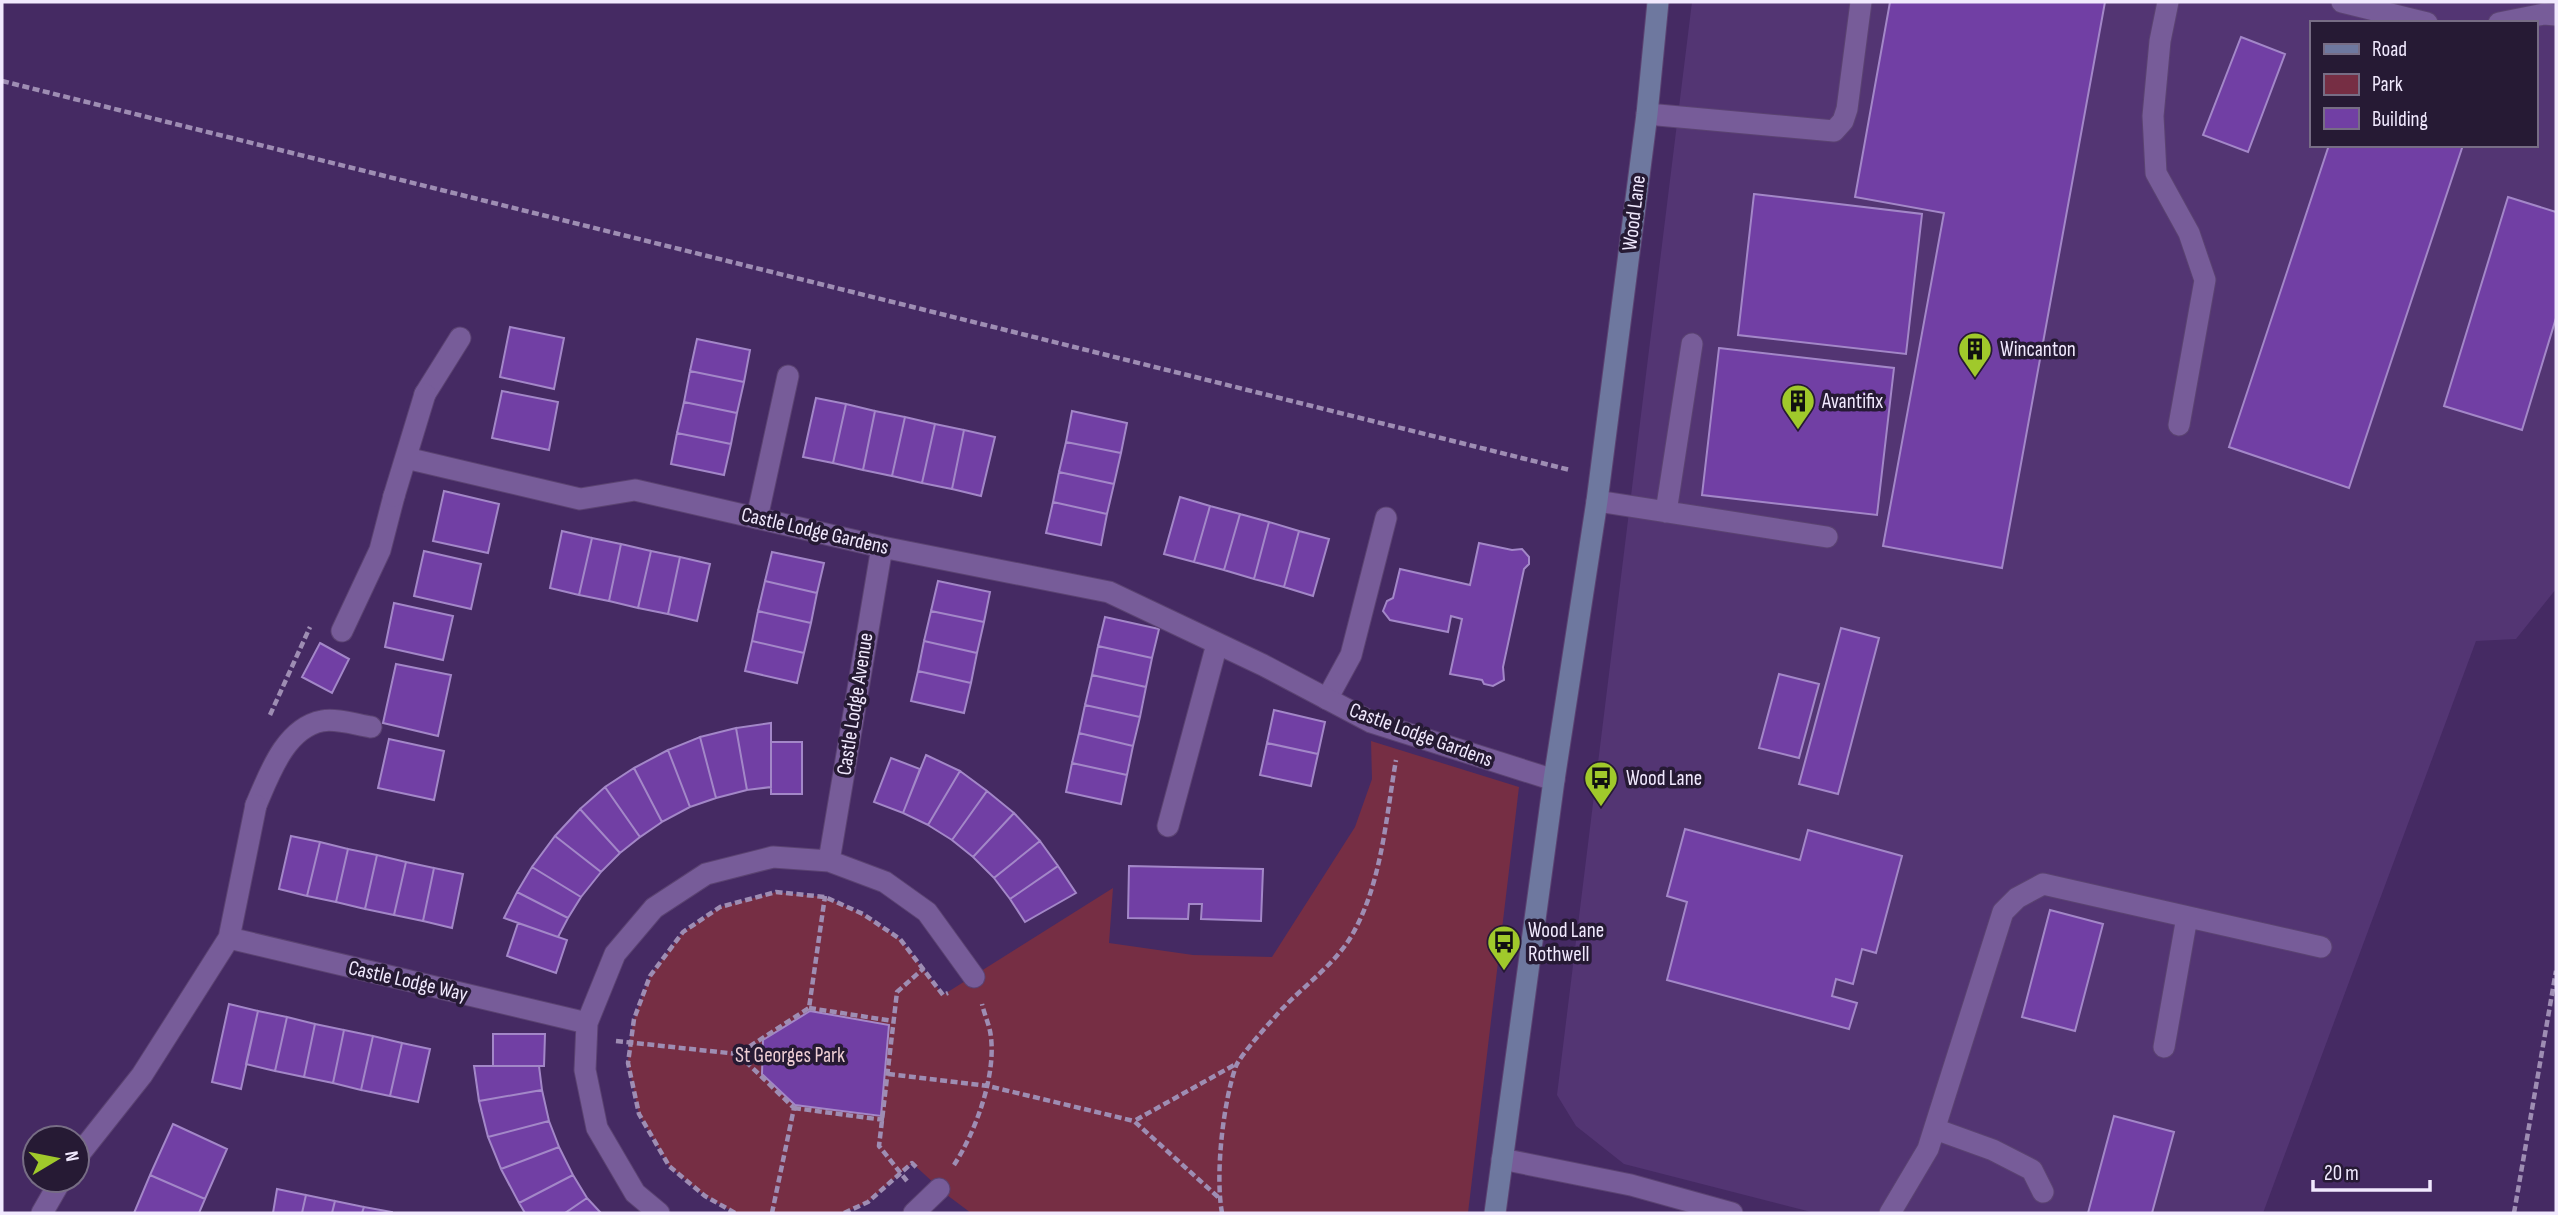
<svg xmlns="http://www.w3.org/2000/svg" width="2558" height="1215" viewBox="0 0 2558 1215" font-family="'Sofia Sans Condensed',sans-serif">
  <rect width="100%" height="100%" fill="#452a63"/>
  <path fill="#533573" fill-rule="evenodd" d="M1692 2H2556V589L2516 639 2476 641 2263 1213H1815L1624 1164 1576 1126 1557 1095ZM2311 23H2535V145H2311Z"/>
  <path fill="#762e44" d="M1371 741 1519 787 1468 1213H971L947 1195 912 1163 868 1202 844 1213H735L705 1196 669 1166 639 1114 628 1063 629 1043 634 1019 650 976 683 932 720 907 776 892 825 897 863 914 900 939 943 995 1113 888 1109 943 1193 955 1272 957 1355 827 1372 779Z"/>
  <path fill="#713fa4" stroke="#a387c8" stroke-width="2" d="M1890 2H2105L2002 568 1883 546 1944 213 1855 197Z
    M2241 37 2285 54 2248 152 2203 135Z
    M2329 145H2463L2349 488 2229 447Z
    M1754 194 1922 214 1906 354 1738 335Z
    M2508 197 2556 212V318L2522 430 2444 406Z
    M510 327 564 338 554 389 500 377Z
    M697 339 750 350 744 382 690 371Z
    M1719 348 1894 368 1877 515 1702 495Z
    M690 371 744 382 737 413 684 402Z
    M502 391 558 402 549 450 492 438Z
    M816 398 846 404 833 463 803 457Z
    M684 402 737 413 731 444 677 433Z
    M846 404 875 411 863 470 833 463Z
    M875 411 905 417 892 476 863 470Z
    M1072 411 1127 423 1121 453 1066 442Z
    M905 417 935 424 922 483 892 476Z
    M935 424 964 430 952 489 922 483Z
    M964 430 995 437 981 496 952 489Z
    M677 433 731 444 724 475 671 464Z
    M1066 442 1121 453 1114 484 1059 472Z
    M1059 472 1114 484 1107 514 1053 502Z
    M444 491 499 504 488 553 433 541Z
    M1180 497 1210 506 1194 562 1164 554Z
    M1053 502 1107 514 1101 545 1046 533Z
    M1210 506 1240 514 1224 570 1194 562Z
    M1240 514 1269 522 1254 579 1224 570Z
    M1269 522 1299 531 1284 587 1254 579Z
    M562 531 592 538 579 595 550 588Z
    M1299 531 1329 539 1313 596 1284 587Z
    M592 538 621 544 609 601 579 595Z
    M1479 543 1512 550 1522 549 1529 557V564L1524 569 1503 667 1504 680 1493 686 1484 684 1482 680 1450 674 1462 619 1451 616 1448 632 1390 620 1383 611 1387 601 1393 598 1400 569 1470 585Z
    M621 544 651 551 638 608 609 601Z
    M424 551 481 564 471 609 414 596Z
    M651 551 680 557 668 614 638 608Z
    M772 552 824 563 817 593 765 581Z
    M680 557 710 564 697 621 668 614Z
    M765 581 817 593 811 623 758 611Z
    M938 581 990 592 984 622 931 611Z
    M394 603 453 616 443 660 385 647Z
    M758 611 811 623 804 653 752 641Z
    M931 611 984 622 977 653 924 641Z
    M1105 617 1159 629 1152 658 1098 646Z
    M1841 628 1879 638 1838 794 1799 784Z
    M752 641 804 653 797 683 745 671Z
    M924 641 977 653 971 683 918 671Z
    M320 643 349 659 332 693 302 677Z
    M1098 646 1152 658 1146 687 1092 675Z
    M396 664 451 675 438 736 383 723Z
    M918 671 971 683 964 713 911 701Z
    M1779 674 1819 684 1799 758 1759 748Z
    M1092 675 1146 687 1140 717 1085 705Z
    M1085 705 1140 717 1133 746 1079 733Z
    M1274 710 1325 722 1318 754 1267 743Z
    M771 723V787L747 790 736 728Z
    M736 728 747 790 716 798 700 737Z
    M1079 733 1133 746 1127 775 1072 763Z
    M700 737 716 798 690 807 668 750Z
    M389 739 444 751 434 800 378 788Z
    M771 742H802V794H771Z
    M1267 743 1318 754 1311 786 1260 775Z
    M668 750 690 807 662 822 634 768Z
    M926 755 960 771 928 825 903 813Z
    M891 758 920 769 903 813 874 802Z
    M1072 763 1127 775 1121 804 1066 792Z
    M634 768 662 822 640 837 605 787Z
    M960 771 987 791 952 840 928 825Z
    M605 787 640 837 620 853 580 809Z
    M987 791 1014 813 973 857 952 840Z
    M580 809 620 853 601 872 555 836Z
    M1014 813 1040 841 994 878 973 857Z
    M1685 829 1800 860 1808 830 1902 856 1876 953 1862 949 1853 984 1836 979 1832 996 1857 1003 1849 1029 1667 980 1687 902 1667 896Z
    M291 836 320 842 307 896 279 889Z
    M555 836 601 872 581 897 532 867Z
    M1040 841 1058 866 1010 899 994 878Z
    M320 842 348 849 336 902 307 896Z
    M348 849 377 855 365 909 336 902Z
    M377 855 406 862 394 915 365 909Z
    M406 862 434 868 423 921 394 915Z
    M1058 866 1076 893 1025 922 1010 899Z
    M1129 866 1263 869 1261 921 1201 919 1202 904H1189L1188 919 1128 918Z
    M532 867 581 897 568 918 517 892Z
    M434 868 463 874 452 928 423 921Z
    M517 892 568 918 558 937 504 918Z
    M2050 910 2103 924 2075 1031 2022 1017Z
    M518 923 567 940 556 973 507 956Z
    M229 1004 258 1011 241 1089 212 1082Z
    M258 1011 287 1017 275 1071 246 1064Z
    M810 1011 889 1025 881 1116 795 1105 762 1074 763 1040Z
    M287 1017 315 1024 304 1077 275 1071Z
    M315 1024 344 1030 333 1083 304 1077Z
    M344 1030 373 1036 361 1090 333 1083Z
    M493 1034H545L544 1066H493Z
    M373 1036 402 1043 390 1096 361 1090Z
    M402 1043 430 1049 418 1102 390 1096Z
    M474 1066H539L542 1090 479 1101Z
    M542 1090 549 1121 488 1137 479 1101Z
    M2114 1116 2174 1132 2152 1213H2088Z
    M549 1121 559 1147 501 1169 488 1137Z
    M173 1124 227 1149 205 1199 150 1175Z
    M559 1147 573 1175 519 1203 501 1169Z
    M150 1175 205 1199 199 1213H134Z
    M573 1175 587 1198 565 1213H525L519 1203Z
    M277 1189 306 1195 302 1213H273Z
    M306 1195 335 1201 332 1213H302Z
    M587 1198 601 1213H565Z
    M335 1201 364 1207 362 1213H332Z
    M364 1207 392 1212V1213H362Z"/>
  <g fill="none" stroke-linecap="round" stroke-linejoin="round">
    <g stroke="#5b4372" stroke-width="23">
      <path id="lane" d="M2168 2 2160 41 2153 116 2156 173 2189 233 2205 280 2179 425
        M2342 2 2427 23
        M2499 23 2544 14 2556 15
        M1647 114 1834 131 1843 121 1847 109 1861 2
        M425 394 460 338
        M1597 501 1827 537
        M1666 512 1692 344
        M757 518 788 376
        M342 631 380 550 394 496
        M1327 699 1351 655 1386 518
        M256 805C269 775 285 728 322 721 336 718 357 725 371 727
        M2164 1047 2187 917
        M1935 1129 1993 1150 2032 1170 2043 1192
        M1502 1159 1631 1185 1732 1213
        M1890 1213 1928 1149 2003 912 2017 898 2043 884 2321 947"/>
    </g>
    <g stroke="#5b4372" stroke-width="23">
      <path id="street" d="M406 458 580 499 635 490 882 547 1109 592 1263 665 1371 722 1554 780
        M394 496 425 394
        M1168 826 1217 644
        M829 861 882 547
        M229 938 587 1023
        M77 1157 142 1075 229 938 256 805
        M42 1213 61 1180
        M659 1213 635 1193 597 1128 585 1070 587 1023 615 954 654 908 706 874 773 857 829 861 885 882 927 912 974 977
        M914 1213 939 1189"/>
    </g>
    <g stroke="#5b4372" stroke-width="23">
      <path id="secondary" d="M1495 1213 1554 780 1597 501 1647 114 1658 2"/>
    </g>
    <path stroke="#9e8db3" stroke-width="4.5" stroke-dasharray="7 3.5" stroke-linecap="butt" d="M2 81 1570 470
      M270 715 310 627
      M809 1008 893 1021
      M616 1041 738 1054 809 1008 825 896
      M738 1054 794 1108 772 1213
      M888 1074 988 1086 1134 1121
      M794 1108 884 1120
      M954 1165C976 1131 998 1072 990 1031 988 1022 984 1013 982 1004
      M907 1181 879 1146 897 992 924 968
      M1218 1197 1134 1121 1236 1064
      M735 1213 705 1196 669 1166 639 1114 628 1063 634 1019 650 976 683 932 720 907 776 892 825 897 863 914 900 939 943 995 948 993
      M844 1213 868 1202 912 1163 917 1168
      M1222 1213C1215 1175 1223 1103 1236 1066 1241 1054 1273 1019 1283 1008 1306 984 1336 963 1352 935 1382 883 1386 817 1396 760
      M2514 1213 2556 971"/>
    <use href="#lane" stroke="#775c99" stroke-width="21"/>
    <use href="#street" stroke="#775c99" stroke-width="21"/>
    <use href="#secondary" stroke="#6e789f" stroke-width="21"/>
  </g>
  <defs>
    <g id="building-pin" transform="scale(1.75)"><path d="M0 17L-7.5 6A9.5 9.5 0 1 1 7.5 6Z" fill="#a0c92b" stroke="#261a34"/><path d="M-4-6H4V6H1V3H-1V6H-4ZM-2.5-4.3h1.7v1.8h-1.7ZM.8-4.3h1.7v1.8H.8ZM-2.5-1h1.7V.8h-1.7ZM.8-1h1.7V.8H.8Z" fill="#111"/></g>
    <g id="bus-pin" transform="scale(1.75)"><path d="M0 17L-7.5 6A9.5 9.5 0 1 1 7.5 6Z" fill="#a0c92b" stroke="#261a34"/><path d="M-5-6H5V4H4V6H2V4H-2V6H-4V4H-5ZM-3.5-4V0h7V-4ZM-3.5 1.2v1.5H-2V1.2ZM2 1.2v1.5H3.5V1.2Z" fill="#111"/></g>
  </defs>
  <g fill-rule="evenodd">
    <use href="#building-pin" x="1975" y="349"/>
    <use href="#building-pin" x="1798" y="401"/>
    <use href="#bus-pin" x="1601" y="778"/>
    <use href="#bus-pin" x="1504" y="942"/>
  </g>
  <g text-anchor="middle" dominant-baseline="central" stroke-width="7" stroke-linejoin="round" paint-order="stroke">
    <g font-size="21" fill="#f1e9fe" stroke="#261a34">
      <text transform="translate(1634 213) rotate(-83)">Wood Lane</text>
      <text transform="translate(815 531) rotate(13)">Castle Lodge Gardens</text>
      <text transform="translate(855 704) rotate(-81)">Castle Lodge Avenue</text>
      <text transform="translate(1421 735) rotate(20)">Castle Lodge Gardens</text>
      <text transform="translate(408 981) rotate(13)">Castle Lodge Way</text>
    </g>
    <g font-size="21" fill="#f1e9fe" stroke="#261a34" text-anchor="start">
      <text x="2000" y="349">Wincanton</text>
      <text x="1822" y="401">Avantifix</text>
      <text x="1626" y="778">Wood Lane</text>
      <text x="1528" y="930">Wood Lane<tspan x="1528" dy="24">Rothwell</tspan></text>
    </g>
    <g font-size="21" fill="#eeced4" stroke="#261a34">
      <text x="790" y="1055">St Georges Park</text>
    </g>
  </g>
  <rect width="2558" height="1215" fill="none" stroke="#f1e9fe" stroke-width="7"/>
  <rect x="2310" y="21" width="228" height="126" fill="#261a34" stroke="#776d85" stroke-width="2"/>
  <rect x="2324" y="44" width="35" height="10" fill="#6e789f" stroke="#776d85" stroke-width="2"/>
  <text x="2372" y="56" font-size="21" fill="#f1e9fe">Road</text>
  <rect x="2324" y="74" width="35" height="21" fill="#762e44" stroke="#776d85" stroke-width="2"/>
  <text x="2372" y="91" font-size="21" fill="#f1e9fe">Park</text>
  <rect x="2324" y="108" width="35" height="21" fill="#713fa4" stroke="#776d85" stroke-width="2"/>
  <text x="2372" y="126" font-size="21" fill="#f1e9fe">Building</text>
  <g transform="translate(56 1159) rotate(80)"><circle r="33" fill="#261a34" stroke="#776d85" stroke-width="2"/>
  <path d="M0-5L12 26L0 18L-12 26Z" fill="#a0c92b"/>
  <text y="-10" font-size="19" font-weight="bold" text-anchor="middle" fill="#f1e9fe">N</text>
  </g>
  <path d="M2313 1180v10h117v-10" fill="none" stroke="#f1e9fe" stroke-width="3.5"/>
  <text x="2324" y="1180" font-size="21" fill="#f1e9fe" stroke="#261a34" stroke-width="5" paint-order="stroke">20 m</text>
</svg>
